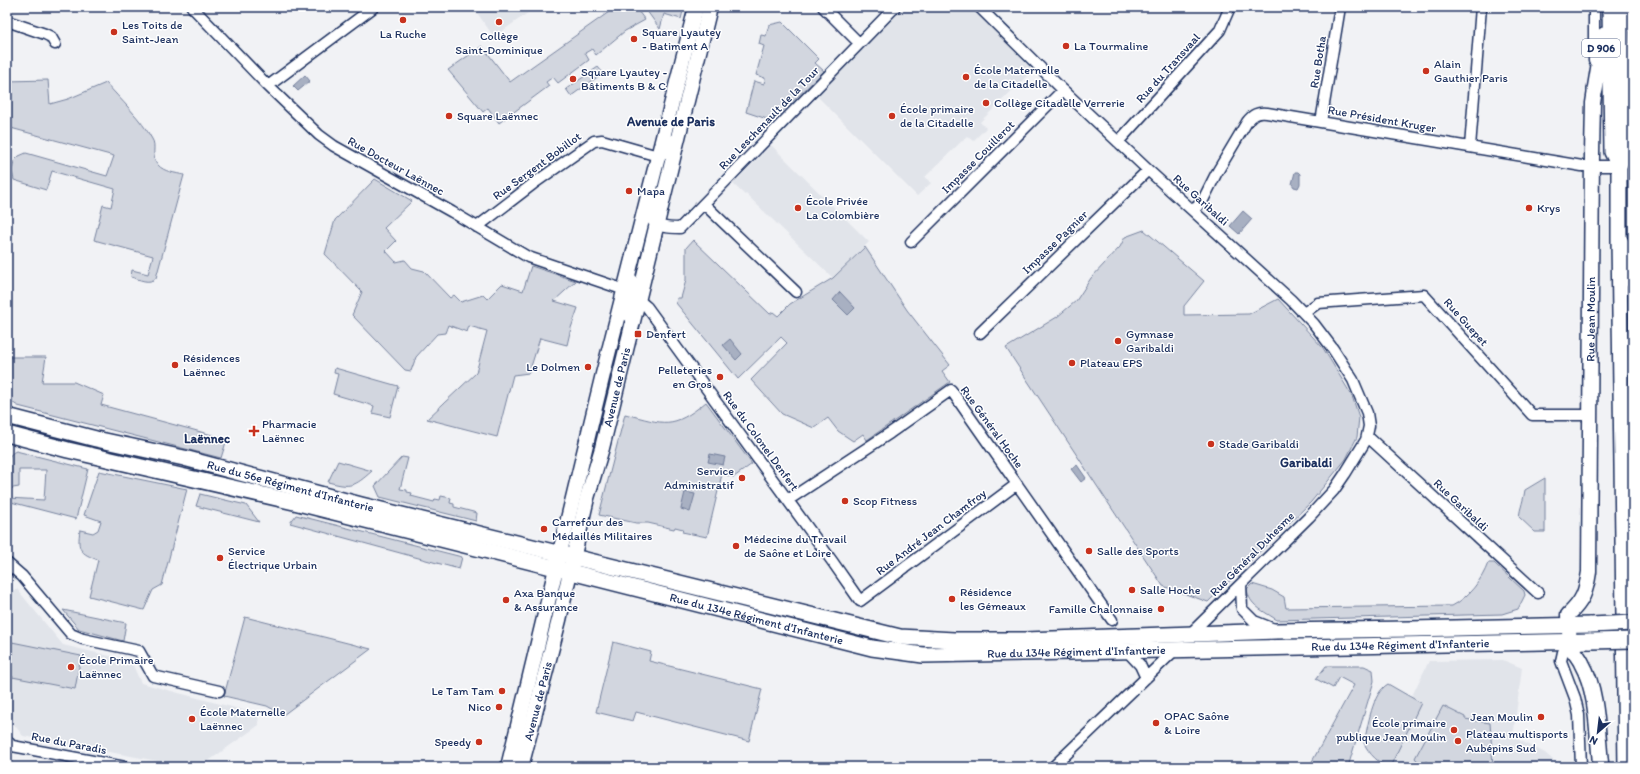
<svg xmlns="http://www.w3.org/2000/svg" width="1640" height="774" viewBox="0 0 1640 774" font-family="Itim,sans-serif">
  <rect width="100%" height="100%" fill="#f1f2f5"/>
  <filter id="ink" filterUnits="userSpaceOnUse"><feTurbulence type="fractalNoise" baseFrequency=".025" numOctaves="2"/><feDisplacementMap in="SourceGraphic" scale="8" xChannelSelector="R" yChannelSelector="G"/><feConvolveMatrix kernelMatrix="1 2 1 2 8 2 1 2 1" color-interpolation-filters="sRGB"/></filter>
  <g filter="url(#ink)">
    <path fill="#e1e4ea" d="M473 7H536L494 37Z
      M904 7H971L1033 70 980 122 986 128 973 141 967 136 925 177 931 183 917 196 817 96Z
      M771 145 869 242 833 278 746 194 745 195 733 184Z
      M17 589 63 645 131 661 141 683 258 714 259 725 200 767H190L23 736 7 715V593Z
      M1503 660 1522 668 1513 737 1545 753 1553 760 1549 767H1377L1429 661Z"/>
    <path fill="#d2d6df" stroke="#76829e" d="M616 7H635L645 20 625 31 596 55 592 49 585 53 589 60 558 83 553 77 546 82 549 86 499 123 488 108 483 112 448 70 482 46 510 82Z
      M644 7H684L681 19 664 14 660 29Z
      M782 22 819 59 815 63 824 71 773 121 746 112 754 81 764 84 765 78 756 75 764 46 759 44 761 35 766 36 769 25Z
      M598 67 603 73 571 96 566 89Z
      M48 80 50 104 68 99 106 83C120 99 142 120 152 139 157 146 150 156 158 165 164 172 176 173 184 175L156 278C149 285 139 279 131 277L132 270 148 274 153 256 94 240 103 205 111 207 115 189 52 171 46 190 14 180 12 171 14 161 19 156 26 153 107 176 114 156 7 127V81Z
      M375 179 412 201 384 228 396 241 386 251 396 262 405 260 412 268 424 271 450 298 454 295 461 302 483 295 487 299 502 284 523 291 531 266 576 281 554 301 578 308 571 328 567 345 540 338 529 373 513 375 497 437 427 419 476 373 487 331 469 326 467 332 448 325 445 333 437 334 416 357 411 371 405 370 352 315 362 292 325 254 335 220Z
      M1144 230 1204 281 1184 306V315L1249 314 1278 299 1323 348 1352 396 1359 417 1357 437 1346 459 1311 502 1208 602 1163 586 1006 348 1057 317 1076 301 1091 278 1120 247 1125 237Z
      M693 240 770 314 773 312 778 316 790 304 833 278 865 247 907 310 950 365 942 371 950 382 867 440 863 434 853 441 838 431 828 418 814 428 782 414 751 380 787 343 781 337 738 379 676 303 677 298H681L686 280V248Z
      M1633 342V554L1630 343Z
      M7 357H46L42 382H74L104 395 101 405 227 439 221 458 18 406 7 399Z
      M335 368 398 386 390 417 372 413 374 406 333 394 338 374 334 373Z
      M706 402 752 464 734 477 722 474 707 537 682 532 683 529 675 527 674 529 648 523H636L599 515 625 414C665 424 672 430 706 402Z
      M16 451 88 469 76 519 7 501V498L44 500 46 470H19V487L7 489C7 476 2 457 16 451Z
      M402 457 408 458 400 489 407 490V492L412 493 411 496 434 502 435 499 440 500 441 496 451 498 450 503 454 504V507L477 513 476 521 380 497 375 486Z
      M338 461 372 471C354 487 351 488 328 482Z
      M99 471 187 489 162 585 153 590 144 610 89 596 98 560C80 553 77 550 80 530L93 533 98 530 101 521 84 515Z
      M1545 478V532H1535L1519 517C1520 508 1524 499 1525 490Z
      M200 494 246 505 259 522 196 506Z
      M296 515 462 557 459 569 290 523Z
      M1488 563H1494L1524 591 1525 595 1518 609 1502 614 1277 620C1264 611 1249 606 1247 589L1252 584 1272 590 1284 597 1286 608 1452 606C1468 598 1482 580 1488 563Z
      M63 610 126 623 123 641 79 629Z
      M245 617 371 649 283 715 267 706 224 696Z
      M12 642 81 656 75 689 7 676V666Z
      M613 642 651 652 649 661 762 689 749 741 636 712 633 721 596 712Z
      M1326 666H1364L1373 670 1374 681 1348 767H1309L1354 685 1339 677 1333 688 1316 679Z
      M1388 684 1421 703 1390 767C1379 764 1369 754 1364 743 1368 726 1372 693 1388 684Z
      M1443 706 1465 717V719L1490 723 1493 767H1432L1426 761 1422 766 1415 758Z"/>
    <path fill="#a8b0c2" stroke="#707c9a" d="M305 75 310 81 298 91 293 86Z
      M1295 172H1298L1300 174V184L1298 188 1294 187 1292 184Z
      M1243 211 1252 219 1239 234 1230 226Z
      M840 292 855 308 848 315 833 300Z
      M730 339 742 354 736 360 723 345Z
      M710 454 725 457 723 465 708 462Z
      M1077 465 1086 478 1081 482 1071 469Z
      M685 492 695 494 690 512 681 509Z"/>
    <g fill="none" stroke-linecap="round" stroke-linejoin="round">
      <g stroke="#1b2f5e" stroke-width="13">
        <path id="street" d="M192 7 268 86 319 135 334 146 452 212 528 257 625 290C631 299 631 305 628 316
          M823 7 859 43
          M979 7 1063 90 1148 170 1291 300 1314 324 1333 349 1353 380 1367 413 1369 426 1366 440 1345 474 1334 490 1309 517 1189 635
          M1594 7V61
          M7 21 45 34 51 37 55 44
          M268 86 374 7
          M1321 122 1340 7
          M1118 142 1220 30 1230 7
          M1470 147 1481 7
          M653 199C653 204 650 213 651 218 654 228 672 228 680 228L895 7
          M704 204 796 292
          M1194 210 1203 200 1216 174 1247 122C1253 114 1258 112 1267 113L1582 166H1619
          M477 227 533 184 594 141 602 140 658 156 669 151 673 140
          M911 242 1063 90
          M632 279C628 294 637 298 647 307L832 561 860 601 1017 484
          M1304 313 1318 303 1424 295 1532 415H1591
          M980 333 1148 170
          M1367 436 1538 593
          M788 500 890 433 951 390 1112 620
          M7 563 22 576 71 634 83 639 139 651 153 676 219 691
          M1241 584 1242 609 1254 621 1274 629
          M1570 646 1563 652 1561 661 1575 698 1579 715 1581 767
          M1126 650 1140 665 1146 678
          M7 745 125 767
          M1053 767 1177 648"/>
      </g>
      <g stroke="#1b2f5e" stroke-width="17">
        <g id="secondary">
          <path d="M1619 238 1631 257 1633 282"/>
          <path id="s1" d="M1570 646 1568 615C1583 601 1586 592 1589 572L1592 154 1593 103 1595 90"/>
          <path d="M7 743V745"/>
          <path d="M508 767 603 374 696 7"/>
          <path id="s2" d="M521 767 559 620 587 498 602 448 710 7"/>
        </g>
      </g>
      <g stroke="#1b2f5e" stroke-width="18">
        <g id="primary">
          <path d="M1610 7 1612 152 1619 166"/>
          <path d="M1622 7 1624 155 1619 166V238L1626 767"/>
          <path d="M1595 90 1604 35"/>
          <path id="s3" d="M7 416 96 439 184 458 361 505 900 637 954 640H1025L1277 631 1411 629 1591 625"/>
          <path id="s4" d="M7 434 68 450 294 502 872 648 923 655 1591 641"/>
          <path d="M1570 646C1574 652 1579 657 1582 664 1598 692 1597 735 1601 767"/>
        </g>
      </g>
      <use href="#street" stroke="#fff" stroke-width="10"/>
      <use href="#secondary" stroke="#fff" stroke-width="14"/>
      <use href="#primary" stroke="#fff" stroke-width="15"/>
      <g stroke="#1b2f5e" stroke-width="18" stroke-linecap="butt">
        <path id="primary-bridge" d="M1591 625 1633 623
          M1591 641 1633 640"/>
      </g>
      <use href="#primary-bridge" stroke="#fff" stroke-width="15"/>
    </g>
  </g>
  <g fill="#c8321e" stroke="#fff" stroke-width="1.5">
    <circle cx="403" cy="20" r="4"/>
    <circle cx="499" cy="22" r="4"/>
    <circle cx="114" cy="32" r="4"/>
    <circle cx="634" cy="39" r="4"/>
    <circle cx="1066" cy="46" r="4"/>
    <circle cx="1426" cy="71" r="4"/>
    <circle cx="966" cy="77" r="4"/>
    <circle cx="573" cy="79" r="4"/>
    <circle cx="986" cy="103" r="4"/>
    <circle cx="449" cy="116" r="4"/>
    <circle cx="892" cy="116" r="4"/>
    <circle cx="629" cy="191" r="4"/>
    <circle cx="798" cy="208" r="4"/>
    <circle cx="1529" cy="208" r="4"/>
    <rect x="634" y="330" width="8" height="8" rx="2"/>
    <circle cx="1118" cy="341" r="4"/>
    <circle cx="1072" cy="363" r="4"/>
    <circle cx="175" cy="365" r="4"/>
    <circle cx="588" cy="367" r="4"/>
    <circle cx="720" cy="377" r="4"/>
    <path d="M252 425h4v4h4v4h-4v4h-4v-4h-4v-4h4z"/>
    <circle cx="1211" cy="444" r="4"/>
    <circle cx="742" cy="478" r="4"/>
    <circle cx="845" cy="501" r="4"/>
    <circle cx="544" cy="529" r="4"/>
    <circle cx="736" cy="546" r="4"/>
    <circle cx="1089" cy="551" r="4"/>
    <circle cx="220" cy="558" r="4"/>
    <circle cx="1132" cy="590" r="4"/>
    <circle cx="952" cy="599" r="4"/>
    <circle cx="506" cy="600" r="4"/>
    <circle cx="1161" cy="609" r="4"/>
    <circle cx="71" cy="667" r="4"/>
    <circle cx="502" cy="691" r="4"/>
    <circle cx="499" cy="707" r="4"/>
    <circle cx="1541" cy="717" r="4"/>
    <circle cx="192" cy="719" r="4"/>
    <circle cx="1156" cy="723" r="4"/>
    <circle cx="1454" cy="730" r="4"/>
    <circle cx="1458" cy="741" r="4"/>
    <circle cx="479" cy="742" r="4"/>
  </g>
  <g text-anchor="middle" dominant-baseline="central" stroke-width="3" stroke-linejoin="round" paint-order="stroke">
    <rect fill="#fff" stroke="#5f6d8e" stroke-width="1" x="1582" y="39" width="38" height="18" rx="3"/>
    <g font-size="11" font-weight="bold" fill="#1b2f5e">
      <text x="1601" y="48">D 906</text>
    </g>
    <g font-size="12" fill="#1b2f5e" stroke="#fff" text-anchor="start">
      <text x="122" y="25">Les Toits de<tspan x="122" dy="14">Saint-Jean</tspan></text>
      <text x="642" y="32">Square Lyautey<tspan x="642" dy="14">- Batiment A</tspan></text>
      <text x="403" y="34" text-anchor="middle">La Ruche</text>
      <text x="499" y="36" text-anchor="middle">Collège<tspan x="499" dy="14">Saint-Dominique</tspan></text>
      <text x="1074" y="46">La Tourmaline</text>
      <text x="1434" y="64">Alain<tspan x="1434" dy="14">Gauthier Paris</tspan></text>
      <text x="974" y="70">École Maternelle<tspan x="974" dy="14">de la Citadelle</tspan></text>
      <text x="581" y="72">Square Lyautey -<tspan x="581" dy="14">Bâtiments B &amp; C</tspan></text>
      <text x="994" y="103">Collège Citadelle Verrerie</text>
      <text x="900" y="109">École primaire<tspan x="900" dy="14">de la Citadelle</tspan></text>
      <text x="457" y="116">Square Laënnec</text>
      <text x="637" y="191">Mapa</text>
      <text x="806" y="201">École Privée<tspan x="806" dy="14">La Colombière</tspan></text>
      <text x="1537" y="208">Krys</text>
      <text x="646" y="334">Denfert</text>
      <text x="1126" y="334">Gymnase<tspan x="1126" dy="14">Garibaldi</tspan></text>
      <text x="183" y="358">Résidences<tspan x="183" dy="14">Laënnec</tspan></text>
      <text x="1080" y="363">Plateau EPS</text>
      <text x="580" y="367" text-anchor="end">Le Dolmen</text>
      <text x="712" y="370" text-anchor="end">Pelleteries<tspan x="712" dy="14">en Gros</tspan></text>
      <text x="262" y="424">Pharmacie<tspan x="262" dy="14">Laënnec</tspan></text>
      <text x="1219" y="444">Stade Garibaldi</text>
      <text x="734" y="471" text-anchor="end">Service<tspan x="734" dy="14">Administratif</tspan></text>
      <text x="853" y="501">Scop Fitness</text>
      <text x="552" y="522">Carrefour des<tspan x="552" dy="14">Médaillés Militaires</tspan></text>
      <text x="744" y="539">Médecine du Travail<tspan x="744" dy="14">de Saône et Loire</tspan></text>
      <text x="228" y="551">Service<tspan x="228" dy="14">Électrique Urbain</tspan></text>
      <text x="1097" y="551">Salle des Sports</text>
      <text x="1140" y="590">Salle Hoche</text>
      <text x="960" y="592">Résidence<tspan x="960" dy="14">les Gémeaux</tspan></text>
      <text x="514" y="593">Axa Banque<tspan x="514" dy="14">&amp; Assurance</tspan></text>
      <text x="1153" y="609" text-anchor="end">Famille Chalonnaise</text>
      <text x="79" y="660">École Primaire<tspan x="79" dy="14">Laënnec</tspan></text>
      <text x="494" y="691" text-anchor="end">Le Tam Tam</text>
      <text x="491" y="707" text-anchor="end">Nico</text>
      <text x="200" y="712">École Maternelle<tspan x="200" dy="14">Laënnec</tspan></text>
      <text x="1164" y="716">OPAC Saône<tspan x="1164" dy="14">&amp; Loire</tspan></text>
      <text x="1533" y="717" text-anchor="end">Jean Moulin</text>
      <text x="1446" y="723" text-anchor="end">École primaire<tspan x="1446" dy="14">publique Jean Moulin</tspan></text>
      <text x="1466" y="734">Plateau multisports<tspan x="1466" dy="14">Aubépins Sud</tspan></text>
      <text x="471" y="742" text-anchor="end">Speedy</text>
    </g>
    <g font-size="12" fill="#1b2f5e" stroke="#fff">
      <text transform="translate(1318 62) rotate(-81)">Rue Botha</text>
      <text transform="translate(1168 68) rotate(-48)">Rue du Transvaal</text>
      <text transform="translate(769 118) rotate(-46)">Rue Leschenault de la Tour</text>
      <text transform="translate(1382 119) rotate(10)">Rue Président Kruger</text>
      <text transform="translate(978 157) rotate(-45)">Impasse Couillerot</text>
      <text transform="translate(396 166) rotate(29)">Rue Docteur Laënnec</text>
      <text transform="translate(537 166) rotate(-36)">Rue Sergent Bobillot</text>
      <text transform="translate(1201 200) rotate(42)">Rue Garibaldi</text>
      <text transform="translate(1055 242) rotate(-44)">Impasse Pagnier</text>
      <text stroke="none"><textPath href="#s1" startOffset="333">Rue Jean Moulin</textPath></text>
      <text transform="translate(1466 322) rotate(48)">Rue Guepet</text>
      <text stroke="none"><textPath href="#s2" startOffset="392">Avenue de Paris</textPath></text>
      <text transform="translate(992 427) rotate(54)">Rue Général Hoche</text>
      <text transform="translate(761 441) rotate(54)">Rue du Colonel Denfert</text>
      <text stroke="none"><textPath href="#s3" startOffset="292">Rue du 56e Régiment d'Infanterie</textPath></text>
      <text transform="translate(1461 505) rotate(43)">Rue Garibaldi</text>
      <text transform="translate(931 532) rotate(-37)">Rue André Jean Chamfroy</text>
      <text transform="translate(1252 554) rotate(-45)">Rue Général Duhesme</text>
      <text stroke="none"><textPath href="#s4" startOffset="772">Rue du 134e Régiment d'Infanterie</textPath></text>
      <text stroke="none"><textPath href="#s4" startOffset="1420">Rue du 134e Régiment d'Infanterie</textPath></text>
      <text stroke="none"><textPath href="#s4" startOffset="1096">Rue du 134e Régiment d'Infanterie</textPath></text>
      <text stroke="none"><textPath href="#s2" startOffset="68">Avenue de Paris</textPath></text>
      <text transform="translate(69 743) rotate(11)">Rue du Paradis</text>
    </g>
    <g font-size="13" font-weight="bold" fill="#1b2f5e" stroke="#fff">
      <text x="671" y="121">Avenue de Paris</text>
      <text x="207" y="438">Laënnec</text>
      <text x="1306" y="462">Garibaldi</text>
    </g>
  </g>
  <rect width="1640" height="774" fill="none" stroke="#fff" stroke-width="24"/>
  <rect x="12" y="12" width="1616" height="750" fill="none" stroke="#1b2f5e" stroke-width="1.5" filter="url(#ink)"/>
  <g transform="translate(1598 732) rotate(208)" stroke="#ffffff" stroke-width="3" paint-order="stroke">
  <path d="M0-3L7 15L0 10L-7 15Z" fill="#1b2f5e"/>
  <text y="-6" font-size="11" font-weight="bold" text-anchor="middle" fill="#1b2f5e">N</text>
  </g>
</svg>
